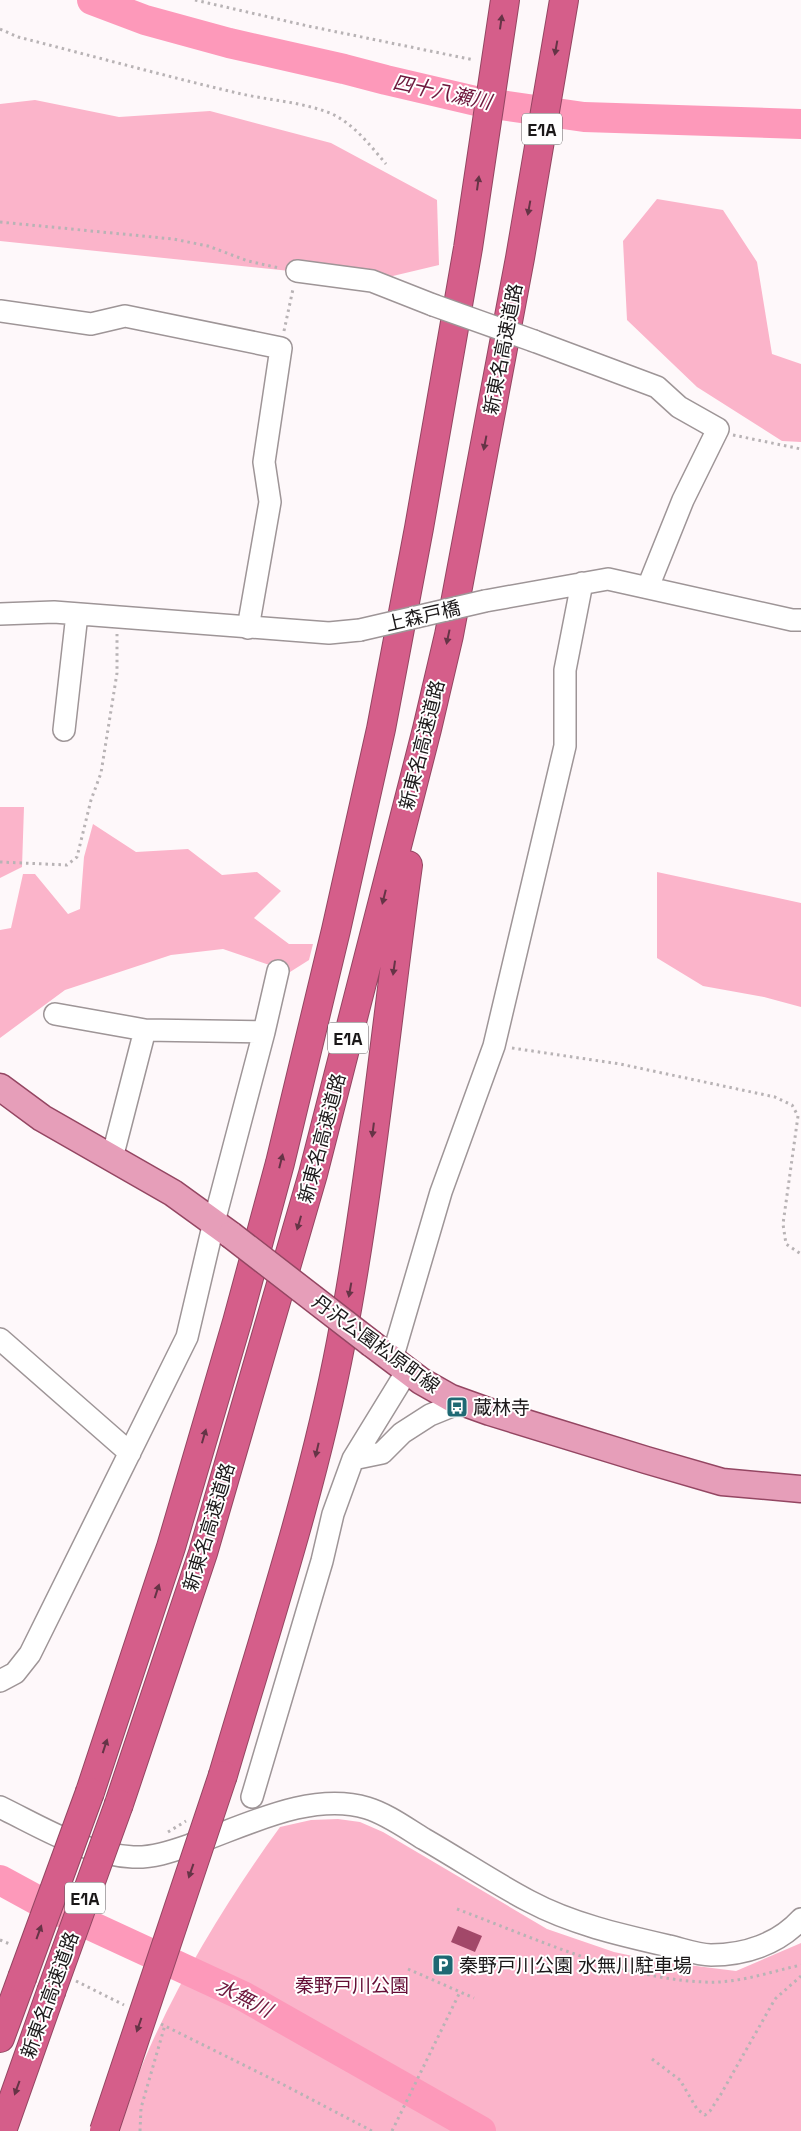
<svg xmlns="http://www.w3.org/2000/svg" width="801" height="2131" viewBox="0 0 801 2131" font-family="'Space Grotesk','Noto Sans JP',sans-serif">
  <rect width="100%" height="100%" fill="#fef8fa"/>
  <path fill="#fbb4ca" d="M35 100 119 117 210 111 331 143 437 200 439 265 376 280 0 241V104Z
    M657 199 723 210 757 262 772 354 801 364V442L782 441 697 387 627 320 623 241Z
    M0 807H24L22 867 0 878Z
    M93 824 136 852 188 849 222 875 257 872 281 891 254 918 289 944H313L309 960 290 972 223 949 171 955 65 990 0 1038V930L11 928 23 874H35L68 914 80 909 84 857Z
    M657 872 801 903V1007L764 997 703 986 657 958Z
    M338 1819 360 1822 383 1832 547 1929 614 1952 656 1961 736 1971 801 1943V2131H118C128 2104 137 2076 149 2049 184 1971 230 1896 280 1827L311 1820Z"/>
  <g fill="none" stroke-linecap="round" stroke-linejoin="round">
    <path stroke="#fd99ba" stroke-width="30" d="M92 0 145 20 229 43 344 69 386 80 480 102 584 117 801 124
      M0 1880 46 1905 243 1996 481 2131"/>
  </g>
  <path fill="#a24869" d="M458 1926 482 1936 475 1952 451 1942Z"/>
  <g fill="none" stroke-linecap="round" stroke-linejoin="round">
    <g stroke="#9e9597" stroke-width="24">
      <path id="minor" d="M297 271 372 281 433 305
        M0 311 91 324 125 316 281 348 264 462 270 502 248 628
        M534 341 657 387 679 407 718 429 683 500 648 587
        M485 601 608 579 792 620H801
        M0 614 54 612 329 633 360 630
        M64 730 77 614
        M55 1014 145 1030 264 1032
        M112 1158 145 1030
        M0 1339 130 1453
        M392 1359 441 1192 494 1046 565 746V670L582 583
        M353 1459 382 1453 402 1433 430 1415 462 1402
        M0 1681 15 1673 30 1654 187 1337 214 1222 264 1032 278 971
        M252 1797 322 1561 333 1514 353 1459 407 1371
        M0 1807C43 1828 84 1854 133 1857 155 1858 175 1850 196 1843 247 1825 312 1791 367 1808 387 1814 406 1828 424 1839 459 1859 493 1882 529 1901 572 1924 621 1935 669 1946 682 1949 698 1955 711 1955 745 1955 778 1944 801 1919"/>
    </g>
    <g stroke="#944662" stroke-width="29">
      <path id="major" d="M0 1087 42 1118 173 1193 231 1235
        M372 1344 421 1381 451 1398 490 1412 646 1460 722 1482 801 1489"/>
    </g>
    <g stroke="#944662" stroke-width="30">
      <path id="highway" d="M223 1775C265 1632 313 1489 341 1342 371 1184 386 1024 408 865
        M90 1792 171 1547 237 1322 280 1163 336 930 381 729 419 528 468 248 505 0
        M119 1804 203 1553 313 1174 427 729 449 635 520 258 564 0
        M0 2038 22 1978
        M2 2131 51 1992"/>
    </g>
    <path stroke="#b8b3b5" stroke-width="3" stroke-dasharray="2.5 4" stroke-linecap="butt" d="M195 0 308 26 474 60
      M0 29 18 37C89 55 161 75 233 92 264 100 299 101 330 113 353 123 370 145 386 164
      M0 222 173 239 208 246 248 261 279 268
      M284 331 293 289
      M733 435 801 449
      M0 862 67 865 77 857 91 800 101 773 117 673V634
      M512 1048 620 1064 775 1097 792 1105 798 1116 783 1224 786 1244 801 1254
      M168 1832 186 1821
      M457 1909C537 1939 618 1978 704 1982 737 1984 769 1972 801 1965
      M0 1940 12 1945
      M408 1969 474 1998
      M76 1981 124 2005
      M161 2024 284 2085 372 2131
      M652 2059 680 2080 697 2109 705 2115 710 2111 721 2094 775 1999 801 1976
      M140 2131 141 2108 165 2025
      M392 2131 460 1992"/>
    <use href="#minor" stroke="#fff" stroke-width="21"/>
    <use href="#major" stroke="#e69eb9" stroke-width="26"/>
    <use href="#highway" stroke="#d55e8a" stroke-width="28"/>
    <g stroke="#9e9597" stroke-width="24" stroke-linecap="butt">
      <path id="minor-bridge" d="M433 305 534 341
        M360 630 485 601"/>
    </g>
    <g stroke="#944662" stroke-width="29" stroke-linecap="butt">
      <path id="major-bridge" d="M231 1235 372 1344"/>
    </g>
    <g stroke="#944662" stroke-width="30" stroke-linecap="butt">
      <path id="highway-bridge" d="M22 1978 90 1792
        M51 1992 119 1804
        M104 2131 223 1775"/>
    </g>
    <use href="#minor-bridge" stroke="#fff" stroke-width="21"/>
    <use href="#major-bridge" stroke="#e69eb9" stroke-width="26"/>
    <use href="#highway-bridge" stroke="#d55e8a" stroke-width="28"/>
  </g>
  <defs><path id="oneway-solid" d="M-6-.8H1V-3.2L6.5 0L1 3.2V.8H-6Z" transform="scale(1.25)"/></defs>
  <g fill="#653446">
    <use href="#oneway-solid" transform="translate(501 22) rotate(-82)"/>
    <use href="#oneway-solid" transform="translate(556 48) rotate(100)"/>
    <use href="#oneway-solid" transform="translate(478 183) rotate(-82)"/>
    <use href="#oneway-solid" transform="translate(529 208) rotate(100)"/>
    <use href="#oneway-solid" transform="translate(485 443) rotate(101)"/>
    <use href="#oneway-solid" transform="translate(448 637) rotate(102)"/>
    <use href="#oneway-solid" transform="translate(384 897) rotate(104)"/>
    <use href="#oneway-solid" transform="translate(394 968) rotate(98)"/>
    <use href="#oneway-solid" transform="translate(373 1130) rotate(97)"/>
    <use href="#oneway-solid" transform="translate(281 1161) rotate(-76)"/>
    <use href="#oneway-solid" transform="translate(299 1223) rotate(106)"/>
    <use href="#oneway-solid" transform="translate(350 1290) rotate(100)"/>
    <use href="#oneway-solid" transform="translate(204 1436) rotate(-74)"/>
    <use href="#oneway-solid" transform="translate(317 1450) rotate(103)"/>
    <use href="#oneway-solid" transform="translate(157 1591) rotate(-72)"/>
    <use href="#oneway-solid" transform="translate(105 1746) rotate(-72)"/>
    <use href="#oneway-solid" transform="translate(191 1871) rotate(109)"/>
    <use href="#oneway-solid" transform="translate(39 1932) rotate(-70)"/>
    <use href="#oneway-solid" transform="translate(139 2025) rotate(109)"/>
    <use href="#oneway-solid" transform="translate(17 2088) rotate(110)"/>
  </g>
  <defs>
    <g id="bus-square" transform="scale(1.125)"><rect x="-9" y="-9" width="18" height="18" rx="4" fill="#1e6873" stroke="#fff"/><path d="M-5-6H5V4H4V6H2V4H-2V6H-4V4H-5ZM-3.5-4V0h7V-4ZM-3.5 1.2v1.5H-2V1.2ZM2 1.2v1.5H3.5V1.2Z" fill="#fff"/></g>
    <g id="parking-square" transform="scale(1.125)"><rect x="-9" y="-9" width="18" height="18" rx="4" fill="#1e6873" stroke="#fff"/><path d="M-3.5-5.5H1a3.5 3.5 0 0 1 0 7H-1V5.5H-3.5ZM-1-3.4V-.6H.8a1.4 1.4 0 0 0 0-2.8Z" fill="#fff"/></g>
  </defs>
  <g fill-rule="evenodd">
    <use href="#bus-square" x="457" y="1407"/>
    <use href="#parking-square" x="443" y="1965"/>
  </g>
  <g text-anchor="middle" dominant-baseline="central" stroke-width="4" stroke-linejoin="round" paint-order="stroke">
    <g fill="#fff" stroke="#5f5d5e" stroke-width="1">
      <rect x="522" y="113.5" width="40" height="31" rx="4"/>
      <rect x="328" y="1022.5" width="40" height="31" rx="4"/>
      <rect x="65" y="1882.5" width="40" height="31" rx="4"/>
    </g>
    <g font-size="18" font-weight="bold" fill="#1b1819">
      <text x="542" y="129">E1A</text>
      <text x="348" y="1038">E1A</text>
      <text x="85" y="1898">E1A</text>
    </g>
    <g font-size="19" fill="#1b1819" stroke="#fff">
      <text transform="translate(503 349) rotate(-79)">新東名高速道路</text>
      <text transform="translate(423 616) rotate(-13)">上森戸橋</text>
      <text transform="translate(422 745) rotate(-76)">新東名高速道路</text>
      <text transform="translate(322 1138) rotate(-75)">新東名高速道路</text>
      <text transform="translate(376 1344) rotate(36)">丹沢公園松原町線</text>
      <text transform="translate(209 1527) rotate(-73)">新東名高速道路</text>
      <text transform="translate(50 1995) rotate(-70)">新東名高速道路</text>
    </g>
    <g font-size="19" fill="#1b1819" stroke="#fff" text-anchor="start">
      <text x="473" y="1407">蔵林寺</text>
      <text x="459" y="1965">秦野戸川公園 水無川駐車場</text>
    </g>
    <g font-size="19" fill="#640d35" stroke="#fff">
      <text x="352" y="1985">秦野戸川公園</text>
    </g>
    <g font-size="20" font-style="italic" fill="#6e183d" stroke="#fff">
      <text transform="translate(442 92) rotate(12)">四十八瀬川</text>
      <text transform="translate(244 1998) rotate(27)">水無川</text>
    </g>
  </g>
</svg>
